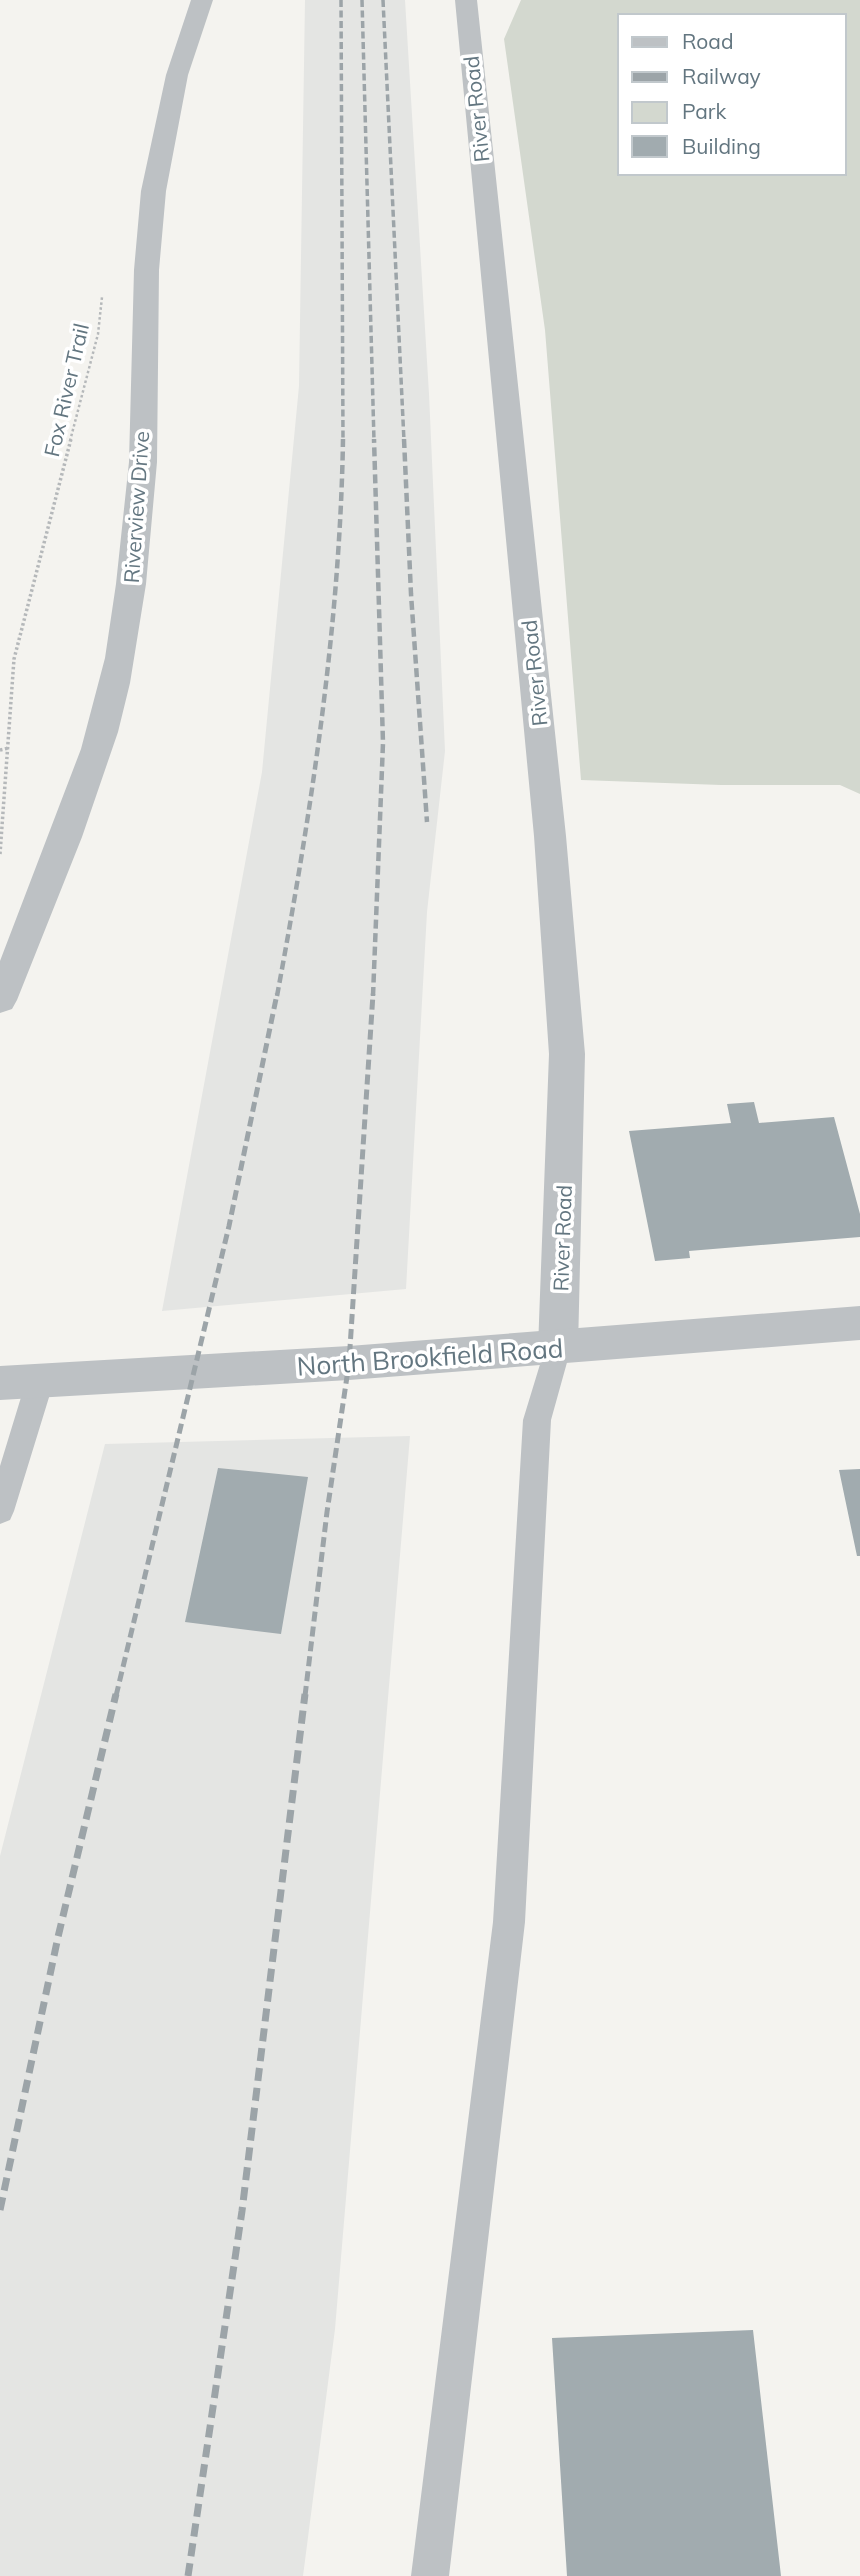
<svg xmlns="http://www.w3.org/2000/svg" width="860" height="2576" viewBox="0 0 860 2576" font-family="Mulish,sans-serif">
  <rect width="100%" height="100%" fill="#f4f3ef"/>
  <path fill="#e4e5e3" d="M305 0H405L429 394 445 751 427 912 406 1289 162 1311 262 772 299 386Z
    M410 1436 335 2329 303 2576H0V1856L105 1444Z"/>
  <path fill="#d3d8cf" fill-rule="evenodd" d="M521 0H860V794L840 785H721L581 780 545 330 504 39ZM620 16H844V173H620Z"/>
  <path fill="#a1abaf" d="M754 1102 759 1123 834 1117 860 1214V1237L689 1251 690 1258 655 1261 629 1131 731 1123 727 1104Z
    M218 1468 308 1477 281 1634 185 1622Z
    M860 1469V1556H857L839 1470Z
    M753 2330 781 2576H567L552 2338Z"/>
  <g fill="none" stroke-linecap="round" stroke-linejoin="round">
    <path stroke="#b5b8ba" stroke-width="2.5" stroke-dasharray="2.5 2.5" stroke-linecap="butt" d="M70 441 98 334 102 297"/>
    <path stroke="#b5b8ba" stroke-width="3.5" stroke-dasharray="2.5 2.5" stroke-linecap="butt" d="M0 750 9 748
      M0 854 14 659 71 439"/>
    <path fill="#bdc1c4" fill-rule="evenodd" d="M558 1336 567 1340 571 1348 551 1420 525 1922 449 2576H411L493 1922 523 1420 545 1348 549 1340Z
      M40 1369 50 1373 54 1381 14 1511 10 1520 0 1524V1466L26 1381 30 1373Z"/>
    <path fill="#bdc1c4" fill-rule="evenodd" d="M191 0H213L188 75 166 191 159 270 157 462 146 584 130 683 118 732 82 837 17 1000 12 1009 0 1013V961L81 749 105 658 116 584 129 462 134 270 141 191 166 75Z
      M455 0H477L566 836 585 1054 578 1348 572 1360 558 1365 544 1360 538 1348 549 1054 534 836Z"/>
    <path fill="#bdc1c4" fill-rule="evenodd" d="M860 1306V1340L349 1380 0 1400V1366L349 1346Z"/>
    <path stroke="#9ca4a8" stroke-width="3.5" stroke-dasharray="7 3.5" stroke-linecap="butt" d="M341 0 343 441
      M362 0 374 441
      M383 0 404 441"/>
    <path stroke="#9ca4a8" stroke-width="4.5" stroke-dasharray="9 4.5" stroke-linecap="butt" d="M404 439 411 594 427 822
      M277 996C311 813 340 626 343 439
      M373 996 383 743 374 439"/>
    <path stroke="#9ca4a8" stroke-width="5" stroke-dasharray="10 5" stroke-linecap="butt" d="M116 1696 229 1226 277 994
      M305 1696 327 1512 349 1363 373 994"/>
    <path stroke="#9ca4a8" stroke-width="7" stroke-dasharray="13 7" stroke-linecap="butt" d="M0 2210 58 1937 116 1694
      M188 2576 242 2211 305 1694"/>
  </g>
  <g text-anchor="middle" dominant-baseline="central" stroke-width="7" stroke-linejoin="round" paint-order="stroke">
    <g font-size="21" fill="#637680" stroke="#fff">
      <text transform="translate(476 109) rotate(-96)">River Road</text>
      <text transform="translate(66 390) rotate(-77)">Fox River Trail</text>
      <text transform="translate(136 507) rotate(-86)">Riverview Drive</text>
      <text transform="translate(534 673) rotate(-96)">River Road</text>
      <text transform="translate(562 1238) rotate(-88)">River Road</text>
    </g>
    <g font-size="26" fill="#637680" stroke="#fff">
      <text transform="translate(430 1357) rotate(-4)">North Brookfield Road</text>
    </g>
  </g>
  <rect x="618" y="14" width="228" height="161" fill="#ffffff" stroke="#c1c8cc" stroke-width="2"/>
  <rect x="632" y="37" width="35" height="10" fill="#bdc1c4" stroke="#c1c8cc" stroke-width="2"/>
  <text x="682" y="49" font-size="21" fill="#637680">Road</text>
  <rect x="632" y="72" width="35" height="10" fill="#9ca4a8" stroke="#c1c8cc" stroke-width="2"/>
  <text x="682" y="84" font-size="21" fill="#637680">Railway</text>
  <rect x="632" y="102" width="35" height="21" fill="#d3d8cf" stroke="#c1c8cc" stroke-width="2"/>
  <text x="682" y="119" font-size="21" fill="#637680">Park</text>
  <rect x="632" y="136" width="35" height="21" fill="#a1abaf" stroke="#c1c8cc" stroke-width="2"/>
  <text x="682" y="154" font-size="21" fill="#637680">Building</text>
</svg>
